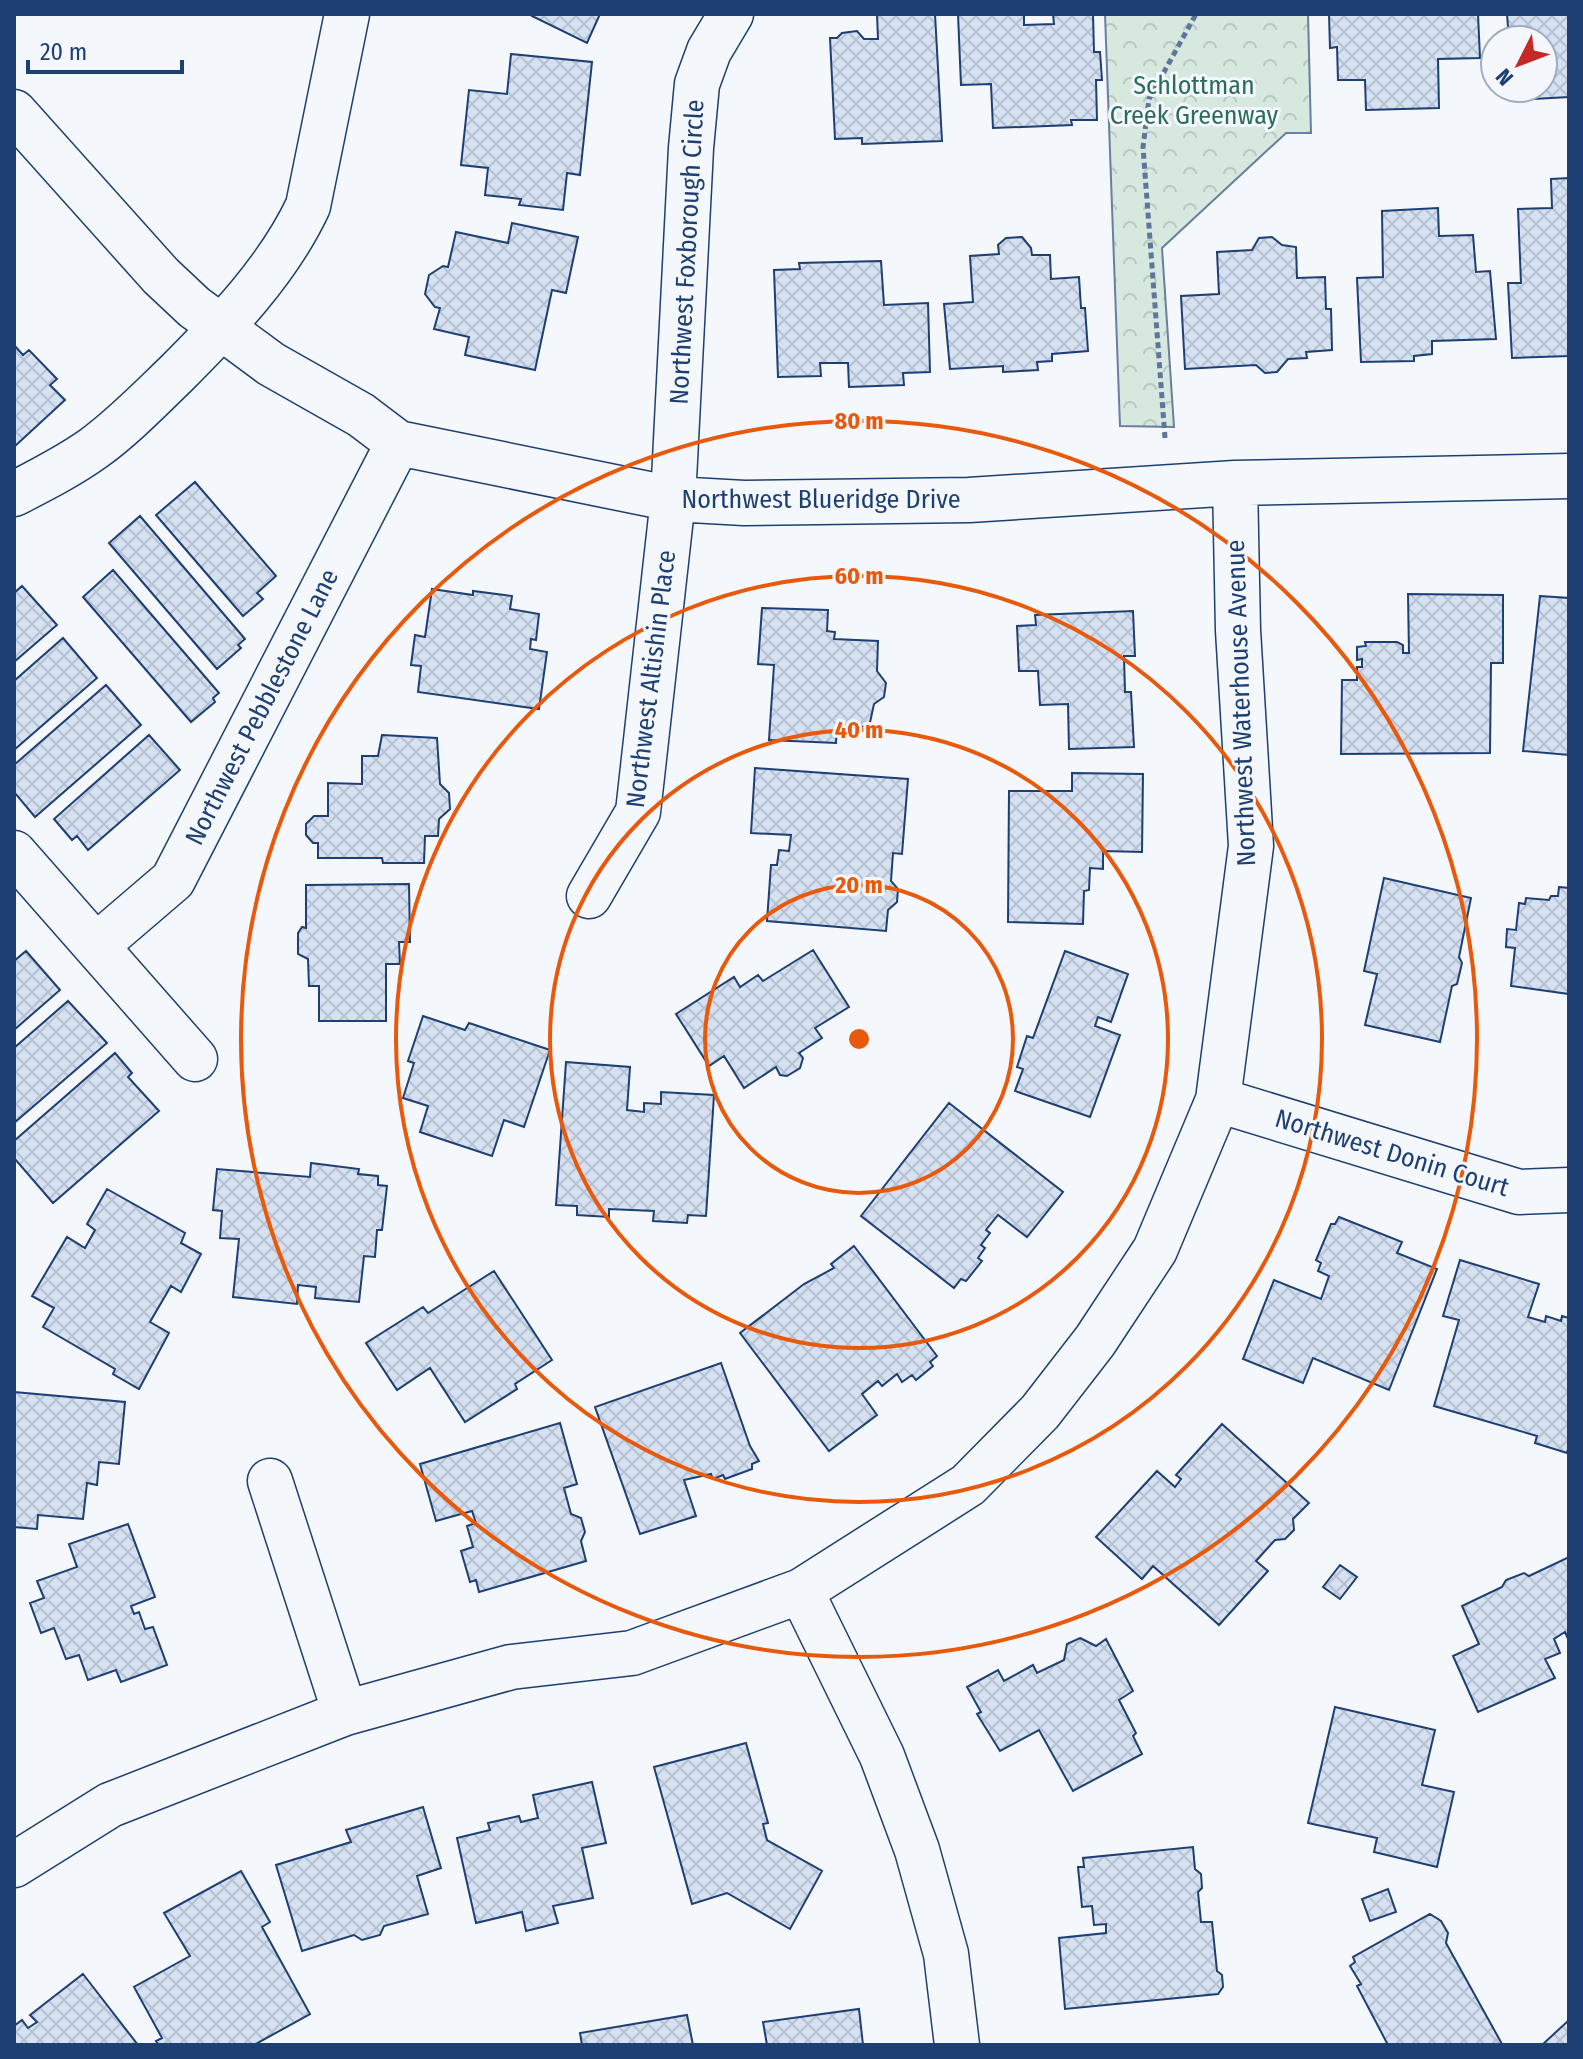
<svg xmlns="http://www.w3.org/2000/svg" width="1583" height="2059" viewBox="0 0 1583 2059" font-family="'Fira Sans Condensed',sans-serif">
  <defs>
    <pattern id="park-crowns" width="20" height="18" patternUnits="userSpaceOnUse" patternTransform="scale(2)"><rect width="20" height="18" fill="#d7e8df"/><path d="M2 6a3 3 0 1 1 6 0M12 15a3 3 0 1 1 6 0" fill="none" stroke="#b8c8c3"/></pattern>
    <pattern id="building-cross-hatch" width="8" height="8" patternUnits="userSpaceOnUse" patternTransform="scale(2)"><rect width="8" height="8" fill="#d5e0f0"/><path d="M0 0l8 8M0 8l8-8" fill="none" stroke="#b6c1d1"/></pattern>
  </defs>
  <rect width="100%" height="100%" fill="#f4f7fb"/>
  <path fill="url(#park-crowns)" stroke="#687fa3" stroke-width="2" d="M1105 14H1308L1311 133H1286L1162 248 1174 427 1120 426Z"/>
  <path fill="url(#building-cross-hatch)" stroke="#1d3f73" stroke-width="2" d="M533 14H600L587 43 532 16Z
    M877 14H935L942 141 862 144V138L835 139 830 38H837L842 33 857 31 864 39H878Z
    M958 14H1024V25L1054 24 1053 14H1093L1094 52H1100L1102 80H1096L1097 120H1071L1072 125 993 128 991 84 961 85Z
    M1329 14H1478L1480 58 1438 59 1439 108 1366 110 1365 80H1338L1337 47 1330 48Z
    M1507 14H1569V97L1513 100V88H1543V40H1509Z
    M511 54 592 62 580 175 567 173 563 210 519 205 521 199 485 195 488 168 461 165 469 90 507 94Z
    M1569 178V356L1512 358 1508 283H1521L1518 209 1552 208 1551 179Z
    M1438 208 1439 236 1473 235 1476 272 1490 271 1496 339 1432 341V354L1414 356V361L1361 362 1357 278 1383 277 1382 211Z
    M512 223 578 237 566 293 552 290 535 370 465 355 469 337 434 329 440 308 435 307 425 294 429 275 443 266 448 267 456 232 508 243Z
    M1022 237 1031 248 1032 255H1050L1051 279 1079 277 1081 308H1085L1088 351 1052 354V361L1037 362 1038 370 1003 372V366L950 369 944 304 973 302 970 256 999 254 998 245 1006 238Z
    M1272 237 1282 245 1296 247 1297 278 1325 277 1326 309H1331L1332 350 1306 352 1307 358 1288 359 1277 372 1265 373 1256 365 1185 369 1181 296 1219 294 1217 252 1252 250 1259 238Z
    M881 261 884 305 928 303 930 372 903 373 904 385 849 387 848 363H820L821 376 778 377 774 270 800 269 799 263Z
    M14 345 23 355 29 350 57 379 50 385 65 400 14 447Z
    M195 482 276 576 257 593 263 599 243 616 156 515Z
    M140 516 245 639 238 645 241 648 217 669 109 543Z
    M113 570 219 693 213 698 215 702 191 722 83 597Z
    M22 586 57 625 14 662V593Z
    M432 589 473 595V591L512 596 510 609 539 614 536 640 531 639 530 649 547 652 539 709 418 692 421 666 411 665 415 635 425 637Z
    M1408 594 1503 595V663H1491L1490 753 1341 754 1342 680H1357V667H1362V659L1357 660V647L1366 646 1365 642H1397L1403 645V653H1409Z
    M1540 596 1569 598V755L1523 751Z
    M762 608 828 610 827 631 835 632 834 639 878 641 877 671 886 683 884 697 874 704 869 727 837 725 836 743 769 740 774 665 758 664Z
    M1133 611 1135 656H1124L1125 692H1131L1134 747 1069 749 1068 704 1040 705 1038 671H1019L1017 626 1036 625 1035 615Z
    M63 638 97 678 14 750V681Z
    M106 685 141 725 35 817 14 792V765Z
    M149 735 180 770 88 850 77 836 72 840 54 819Z
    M382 735 437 738 440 784 449 793 450 809 439 819 438 836H425L424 863H383L382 858H318V843H313L306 835V824L314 816H328V783L362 784V756H378Z
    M755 768 908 779 902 854 893 853 891 881 898 889 897 902 888 910 886 931 767 921 771 865H777L779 850 789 851 791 835 751 833Z
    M1072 773 1143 774 1142 852 1103 851V869L1090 868 1089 890 1084 891 1083 924 1008 922 1009 791H1072Z
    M1384 878 1471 898 1459 957 1462 963 1457 984 1452 986 1440 1042 1365 1025 1377 974 1364 971Z
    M409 884 410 942H399L400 964H386V1021H319V986H309L308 959 298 954V933L302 927 306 928V885Z
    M1559 887 1569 888V994L1511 986 1515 948 1506 947 1507 929 1516 930 1519 903 1525 904 1526 898 1549 900 1551 896H1558Z
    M813 950 849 1007 815 1028 822 1038 799 1053 803 1058 800 1068 787 1076 780 1075 776 1067 744 1088 724 1056 709 1066 676 1014 734 977 740 987 758 975 763 981Z
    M26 951 60 990 14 1030V961Z
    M1065 951 1128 974 1111 1022 1098 1017 1095 1026 1120 1035 1090 1117 1015 1091 1023 1069 1017 1067 1027 1036 1033 1038Z
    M68 1001 107 1043 14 1123V1048Z
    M423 1016 465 1030 469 1023 550 1050 524 1127 504 1120 492 1156 420 1132 428 1106 403 1098 414 1063 408 1061Z
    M115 1053 132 1073 128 1077 159 1111 53 1203 14 1158V1141Z
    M566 1062 630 1067 627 1110 644 1112V1103L661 1104V1092L714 1095 706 1216 688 1215 687 1223 653 1221 654 1211 609 1209V1217L577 1215V1206L556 1205Z
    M949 1103 1063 1192 1027 1237 998 1215 986 1230 990 1233 981 1245 985 1248 978 1258 982 1261 966 1281 961 1279 954 1288 861 1216Z
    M311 1163 359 1169 358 1174 378 1176V1185L387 1186 382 1230H377L375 1257 364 1256 359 1302 315 1298 316 1287 298 1285 297 1304 233 1297 239 1239 220 1238 222 1211 213 1210 217 1169 310 1177Z
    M107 1189 185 1233 181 1243 201 1254 181 1292 171 1286 150 1322 169 1333 139 1389 113 1374 115 1369 43 1327 54 1308 32 1296 67 1237 85 1248 95 1230 87 1224Z
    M1339 1217 1402 1242 1397 1253 1437 1269 1389 1390 1313 1358 1303 1383 1243 1359 1274 1280 1321 1299 1329 1276 1318 1271 1321 1263 1316 1260 1331 1224H1335Z
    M854 1246 937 1356 930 1362 933 1366 916 1380 912 1375 902 1382 897 1374 882 1386 878 1381 862 1394 877 1415 829 1451 740 1333 804 1284 834 1268 831 1264Z
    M1460 1260 1539 1284 1528 1317 1545 1322 1546 1316 1561 1321 1562 1316 1569 1318V1445L1567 1453 1535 1443 1537 1436 1434 1406 1459 1320 1443 1316Z
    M494 1271 552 1360 515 1384 517 1389 465 1422 430 1368 397 1390 366 1343 423 1307 428 1313Z
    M721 1363 750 1446 759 1461 752 1464V1469L725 1479 723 1475 713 1479 711 1474 684 1480 696 1516 640 1534 595 1407Z
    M14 1392 125 1402 119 1464 99 1462 97 1485 87 1483 83 1519 38 1515 37 1529 14 1527Z
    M560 1423 577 1484 564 1488 571 1514 581 1518 585 1532 581 1541 586 1561 479 1592 476 1580 470 1582 461 1551 473 1547 467 1526 476 1523 472 1511 436 1521 420 1464Z
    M1222 1424 1309 1503 1293 1519 1294 1530 1285 1539 1275 1540 1256 1561 1268 1571 1219 1625 1153 1566 1142 1579 1096 1537 1157 1471 1175 1487 1181 1479 1176 1475Z
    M128 1524 155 1597 131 1606 134 1614 139 1612 145 1629 153 1627 167 1665 121 1682 116 1670 88 1680 79 1655 66 1659 54 1628 41 1633 30 1603 44 1598 37 1581 77 1567 69 1544Z
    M1569 1557V1641L1565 1632 1554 1639 1560 1653 1545 1659 1555 1678 1478 1712 1453 1656 1479 1644 1462 1606 1502 1587 1506 1580 1524 1573 1529 1576Z
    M1340 1565 1357 1577 1340 1599 1323 1587Z
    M1080 1638 1096 1646 1106 1639 1133 1691 1119 1700 1136 1733 1133 1736 1142 1754 1073 1791 1039 1730 1000 1751 977 1714 981 1712 967 1687 998 1670 1004 1681 1033 1665 1037 1673 1064 1660 1067 1644Z
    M1335 1707 1435 1730 1422 1785 1454 1792 1437 1867 1374 1852 1377 1838 1308 1823Z
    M746 1743 768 1823 763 1824 767 1840 822 1871 790 1929 727 1893 692 1904 654 1767Z
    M592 1782 606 1843 582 1848 593 1898 553 1906 558 1923 526 1931 522 1912 476 1923 457 1838 490 1830 488 1823 519 1816 521 1822 538 1818 533 1795Z
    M423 1807 441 1868 417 1876 428 1914 384 1926 380 1935 362 1940 354 1935 302 1951 276 1865 351 1842 346 1830Z
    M1193 1847 1195 1869 1201 1874 1202 1888 1198 1892 1201 1922H1212L1217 1971 1222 1975 1223 1987 1218 1994 1065 2009 1059 1938 1106 1933V1924L1094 1925 1092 1906 1082 1907 1078 1867H1084L1083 1858Z
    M241 1871 270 1922 262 1927 310 2014 254 2045H159L156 2041 162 2038 134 1987 190 1956 164 1913Z
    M1388 1889 1396 1912 1370 1921 1362 1899Z
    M1430 1914 1441 1921 1448 1933 1446 1943 1502 2044 1388 2045 1357 1986 1361 1984 1350 1966 1355 1962 1353 1957Z
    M83 1974 138 2045H14V2026L22 2020 28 2028 37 2022 30 2015Z
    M859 2009 863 2045H767L763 2022Z
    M687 2015 693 2045H582L580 2033Z
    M1569 2020V2045H1542Z"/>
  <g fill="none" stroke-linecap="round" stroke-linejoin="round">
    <g stroke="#1d3f73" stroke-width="47">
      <path id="minor" d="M14 112 161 276 194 307 271 364 361 415 398 443 673 499 744 503 969 500 1235 483 1569 476
        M14 494C41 480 69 466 94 448 123 427 150 399 176 374 226 324 278 270 308 206L347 14
        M14 853 195 1059
        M589 896 638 812 673 499 691 148 697 84 709 51 731 14
        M96 946 173 880 398 443
        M1218 1100 1519 1192 1569 1190
        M270 1481 345 1713
        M801 1591 882 1756 917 1850 946 1954 957 2045
        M14 1865 110 1805 345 1713 511 1667 632 1653 801 1591 968 1485 1040 1412 1095 1341 1155 1250 1218 1100 1251 846 1238 630 1235 483"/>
    </g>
    <path stroke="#5e769c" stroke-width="5" stroke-dasharray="6 4" stroke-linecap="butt" d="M1165 438 1143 147 1149 99 1196 14"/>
    <use href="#minor" stroke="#f4f7fb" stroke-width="44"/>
  </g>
  <g fill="none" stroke="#e8590c" stroke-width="4">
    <circle cx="859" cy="1039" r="154"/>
    <circle cx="859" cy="1039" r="309"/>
    <circle cx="859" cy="1039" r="463"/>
    <circle cx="859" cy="1039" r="618"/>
  </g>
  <g text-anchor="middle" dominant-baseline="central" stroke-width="6" stroke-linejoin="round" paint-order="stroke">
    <g font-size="26" fill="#2c6c60" stroke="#f4f7fb">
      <text x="1194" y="85">Schlottman<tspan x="1194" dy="30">Creek Greenway</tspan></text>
    </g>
    <g font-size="26" fill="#1d3f73" stroke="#f4f7fb">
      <text transform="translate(687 252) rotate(-87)">Northwest Foxborough Circle</text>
      <text x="821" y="499">Northwest Blueridge Drive</text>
      <text transform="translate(651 679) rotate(-83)">Northwest Altishin Place</text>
      <text transform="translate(1241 703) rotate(-92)">Northwest Waterhouse Avenue</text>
      <text transform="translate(262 707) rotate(-63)">Northwest Pebblestone Lane</text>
      <text transform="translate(1392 1153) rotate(17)">Northwest Donin Court</text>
    </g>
  </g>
  <circle cx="859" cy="1039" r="12" fill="#e8590c" stroke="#f4f7fb" stroke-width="4"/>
  <g font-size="24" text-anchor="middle" font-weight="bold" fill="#e8590c" stroke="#f4f7fb" stroke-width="6" stroke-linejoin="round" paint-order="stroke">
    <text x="859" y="429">80 m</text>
    <text x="859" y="584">60 m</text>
    <text x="859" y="738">40 m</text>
    <text x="859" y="893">20 m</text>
  </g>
  <rect width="1583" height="2059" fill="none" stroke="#1d3f73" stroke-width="32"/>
  <g transform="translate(1519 64) rotate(228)"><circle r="38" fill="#f4f7fb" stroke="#9eadc5" stroke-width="2"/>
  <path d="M0-6L14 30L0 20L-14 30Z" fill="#c62828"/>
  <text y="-12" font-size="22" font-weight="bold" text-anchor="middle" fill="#1d3f73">N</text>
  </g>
  <path d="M28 60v12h154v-12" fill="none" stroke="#1d3f73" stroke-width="4"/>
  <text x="40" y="60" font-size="24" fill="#1d3f73" stroke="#f4f7fb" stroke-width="6" paint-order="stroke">20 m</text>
</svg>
